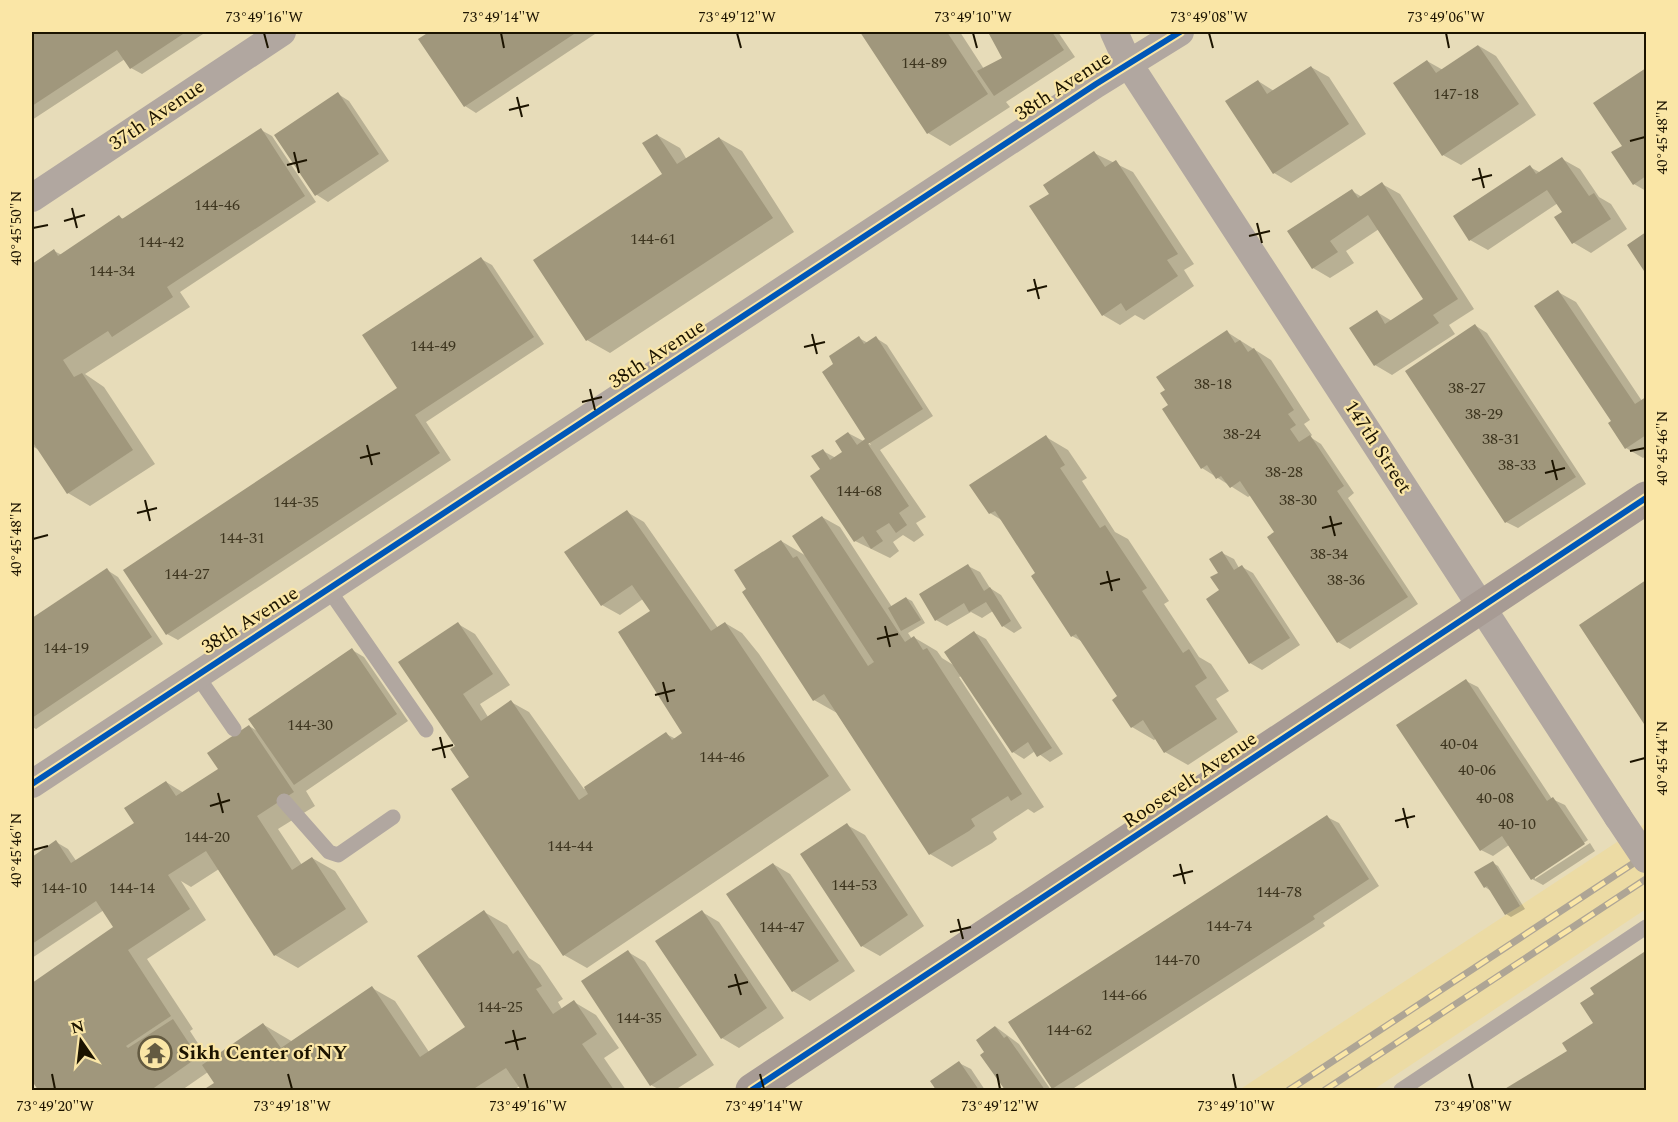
<svg xmlns="http://www.w3.org/2000/svg" width="1678" height="1122" viewBox="0 0 1678 1122" font-family="Spectral,serif">
  <rect width="100%" height="100%" fill="#e7dcb9"/>
  <path fill="#ecdba4" d="M1646 823V909L1373 1090H1239Z"/>
  <path fill="#0003" d="M32 32H201L203 34 142 74 131 68 125 59 32 120Z
    M431 32H598L476 113 465 106 420 39Z
    M861 32H960L984 69 1004 58 988 32H1058L1075 57 1006 102 1010 107 950 146 928 133Z
    M1479 46 1496 56 1536 115 1461 165 1443 155 1427 61 1443 70Z
    M1311 67 1329 77 1366 134 1291 183 1274 173 1258 81 1274 91Z
    M1646 69V191L1634 184 1624 146 1595 103Z
    M338 94 349 101 389 161 328 202 317 195 276 135Z
    M261 130 272 136 316 202 180 292 190 307 85 374 104 387 155 464 90 506 68 493 39 450 32 446V284L35 282 32 277V265L54 251 62 255 119 217 124 219Z
    M657 135 680 148 687 160 719 138 742 151 794 232 610 353 587 340 665 175Z
    M1094 153 1133 172 1194 264 1184 270 1194 286 1144 320 1135 315 1120 325 1103 315 1051 194Z
    M1562 159 1580 169 1599 197 1611 204 1627 229 1591 253 1574 243 1556 218 1564 213 1558 203 1488 250 1470 240 1455 217 1530 167 1541 173Z
    M1382 184 1400 194 1474 309 1449 325 1455 334 1392 375 1375 365 1377 312 1392 321 1425 300 1379 229 1346 251 1354 263 1330 278 1313 268 1352 191 1362 197Z
    M1646 234V271L1629 246Z
    M481 259 492 265 544 344 426 422 451 460 178 640 167 634 399 388Z
    M1558 292 1576 302 1642 401 1646 399V456L1643 458 1626 448Z
    M1476 326 1487 333 1586 484 1518 528 1506 522Z
    M1227 332 1271 360 1310 420 1304 424 1312 435 1310 437 1321 444 1354 493 1348 498 1418 604 1350 649 1338 642 1269 537 1276 533 1251 495 1248 497 1202 468 1164 410 1170 405Z
    M859 338 868 343 876 338 887 345 933 416 880 450 926 517 916 523 924 535 914 542 903 535 893 542 899 551 890 558 855 541 812 476 822 469 823 451 836 458 844 452 848 433 871 445 824 372 835 364Z
    M1046 437 1068 450 1087 478 1082 481 1115 532 1128 539 1169 601 1164 604 1199 657 1211 664 1229 691 1216 699 1238 732 1188 765 1165 752 1157 738 1154 740 1132 727 1119 697 1083 642 1072 636 1037 573 1003 521 990 513Z
    M627 512 644 522 718 628 725 623 742 633 759 654 851 790 587 968 564 955 457 747 458 624 475 634 510 685 480 704 488 717 511 702 529 712 584 789 666 734 676 739 684 733 652 612 643 599 620 615 602 605Z
    M822 517 840 527 892 607 906 598 912 601 925 623 908 633 912 639 915 638 937 651 942 658 955 666 975 633 986 639 1063 754 1050 762 1035 751 1024 759 1013 752 962 676 959 677 1044 807 1034 813 1028 809 993 832 997 839 992 843 952 867 930 854 837 713 814 700 744 593 781 541 808 557Z
    M1222 553 1234 559 1239 568 1242 567 1253 573 1300 645 1262 670 1250 663 1221 591Z
    M968 566 980 572 990 588 1001 595 1022 628 1014 633 1003 626 993 611 982 618 971 612 947 626 936 620Z
    M107 570 118 577 163 644 36 729 32 727V620Z
    M1646 582V724L1581 626Z
    M352 650 364 657 408 721 306 791 315 806 278 829 302 865 312 858 335 871 368 922 298 968 275 955 219 869 191 887 181 881 206 920 147 959 193 1029 190 1031 210 1062 264 1025 293 1042 372 988 395 1001 429 1052 467 1027 484 912 507 925 529 958 540 965 563 999 558 1002 562 1009 574 1002 596 1015 619 1048 604 1058 626 1090H523L520 1086 513 1090H206L216 1083 208 1072 182 1090H40L32 1078V985L115 927 104 910 32 958V858L56 842 68 849 77 862 136 823 166 782 184 793 220 770 249 726 259 732Z
    M1466 681 1478 687 1552 799 1565 805 1588 840 1535 876V879L1590 843 1595 851 1543 885 1532 879 1509 845 1493 856 1481 850Z
    M1327 817 1339 823 1379 886 1323 923 1325 926 1071 1090 1053 1088Z
    M847 825 865 835 924 926 880 956 862 946Z
    M1493 863 1498 866 1525 909 1511 917 1506 914 1491 891 1485 887Z
    M773 864 790 874 855 971 810 1001 793 991Z
    M702 912 719 922 784 1018 739 1048 722 1038Z
    M628 952 645 962 714 1065 675 1090H660L651 1085Z
    M1644 954 1646 956V1090H1508L1570 1052 1595 1024 1596 994Z
    M996 1027 1019 1044 1051 1090H1007L982 1055 986 1052Z
    M959 1063 971 1069 985 1090H938L932 1081Z"/>
  <path fill="#a0977c" d="M32 32H186L130 69 117 50 32 106Z
    M429 32H577L464 107 418 39Z
    M860 32H947L988 94 927 134Z
    M988 32H1052L1064 50 994 96 977 71 1002 58Z
    M1478 45 1519 104 1442 156 1393 83 1427 60 1436 73Z
    M1311 66 1349 124 1273 174 1225 101 1258 80 1267 94Z
    M1646 68V176L1633 185 1611 152 1622 146 1593 103Z
    M338 92 379 154 315 196 274 135Z
    M261 128 305 196 167 287 173 297 112 337 108 331 63 360 74 377 82 373 133 450 67 494 34 444 32 446V264L54 249 58 256 119 215 122 219Z
    M657 134 677 164 719 137 773 218 586 341 533 260 662 174 642 143Z
    M1094 151 1105 167 1116 160 1178 254 1167 260 1178 276 1126 311 1121 303 1102 316 1029 206 1049 194 1043 185Z
    M1562 157 1589 196 1594 193 1611 219 1572 244 1554 217 1562 212 1547 190 1469 241 1453 216 1530 165 1536 174Z
    M1382 182 1458 299 1433 315 1439 323 1374 366 1349 328 1377 310 1385 324 1423 299 1368 215 1330 241 1338 252 1312 269 1287 231 1352 189 1358 198Z
    M1646 232V274L1627 245Z
    M481 257 534 337 415 415 440 453 166 635 123 570 397 388 362 335Z
    M1558 290 1635 404 1646 397V435L1625 449 1608 423 1611 421 1534 306Z
    M1475 324 1576 477 1505 523 1405 371Z
    M1227 330 1235 343 1240 340 1248 352 1254 348 1294 410 1288 414 1296 425 1290 429 1299 442 1310 435 1344 486 1337 491 1408 597 1337 643 1267 537 1274 532 1240 481 1230 488 1221 476 1216 479 1207 465 1201 469 1162 409 1168 405 1160 393 1165 390 1156 377Z
    M859 336 864 344 876 336 923 409 868 444 909 506 899 513 907 525 896 533 889 523 876 531 883 541 871 549 863 536 854 542 810 476 820 469 811 456 823 449 830 460 842 452 835 441 848 432 857 445 865 439 822 372 833 364 829 356Z
    M1046 435 1065 465 1060 468 1100 528 1105 525 1147 588 1142 591 1183 653 1189 649 1207 678 1195 686 1217 719 1164 753 1143 720 1131 728 1112 700 1117 696 1076 634 1071 637 1031 576 1035 573 995 511 989 514 969 485Z
    M627 510 711 631 725 622 829 776 563 956 451 789 469 777 450 749 455 746 398 662 458 622 493 674 463 694 481 721 511 700 579 800 588 794 584 787 666 732 672 740 682 733 618 632 650 611 632 585 601 606 564 552Z
    M822 516 905 642 914 636 923 650 927 648 1022 794 1011 801 1008 796 971 819 975 826 969 831 929 855 824 694 813 701 742 592 746 589 734 570 781 540 793 558 797 556 868 666 874 662 792 536Z
    M1222 551 1234 570 1242 565 1290 638 1249 664 1206 599 1219 590 1210 577 1218 573 1209 559Z
    M968 564 984 591 990 587 1011 621 1002 627 986 602 969 612 964 603 935 621 919 594Z
    M107 568 152 637 32 718V618Z
    M1646 580V727L1579 625Z
    M906 597 921 620 901 631 888 608Z
    M974 631 1052 748 1037 757 1028 742 1012 753 944 652Z
    M352 648 397 714 294 785 248 719Z
    M1466 679 1547 801 1553 797 1585 844 1531 880 1502 836 1480 851 1396 725Z
    M249 725 294 792 257 816 292 870 312 857 346 909 274 956 206 851 168 875 190 909 128 950 171 1016 126 1046 128 1048 173 1019 198 1057 151 1090H38L32 1081V983L113 927 96 901 32 944V857L56 840 71 863 134 823 124 808 166 781 176 796 218 769 207 753Z
    M1327 815 1369 879 1313 916 1315 919 1052 1089 1008 1022Z
    M847 823 908 915 861 947 800 854Z
    M1493 861 1520 906 1505 915 1487 886 1484 888 1474 872Z
    M773 863 839 961 792 992 726 894Z
    M484 910 513 954 518 950 542 986 536 989 553 1014 574 1000 597 1034 582 1044 614 1090H521L506 1068 472 1090H203L214 1083 202 1065 263 1023 281 1048 372 986 420 1057 465 1027 417 956Z
    M702 910 767 1008 721 1039 655 941Z
    M628 950 697 1055 650 1086 581 981Z
    M1644 952 1646 956V1090H1503L1567 1051 1562 1043 1593 1023 1580 1003 1594 994 1590 988Z
    M995 1026 1004 1038 1007 1036 1045 1090H1005L980 1055 984 1052 976 1040Z
    M959 1061 979 1090H936L930 1081Z"/>
  <g fill="none" stroke-linecap="round" stroke-linejoin="round">
    <path stroke="#b1a7a0" stroke-width="15" d="M329 590 426 730
      M196 674 234 729
      M284 801 329 852 338 855 393 817
      M1401 1090 1646 927"/>
    <path stroke="#b1a7a0" stroke-width="28" d="M1114 32 1128 63 1618 817
      M32 198 282 32
      M32 784 1096 84 1180 32"/>
    <path stroke="#a79b94" stroke-width="33" d="M752 1090 1646 498"/>
    <g stroke="#aea595" stroke-width="7">
      <path id="rail" d="M1289 1090 1646 855
        M1325 1090 1646 879"/>
    </g>
    <use href="#rail" stroke="#fae6a6" stroke-width="4.5" stroke-dasharray="14" stroke-linecap="butt"/>
    <path stroke="#b1a7a0" stroke-width="28" d="M1618 817 1646 859"/>
    <g stroke="#fae6a6" stroke-width="10">
      <path id="cycleway" d="M32 784 1096 84 1180 32
        M752 1090 1646 498"/>
    </g>
    <use href="#cycleway" stroke="#0057b8" stroke-width="6"/>
  </g>
  <path fill="none" stroke="#1c1400" stroke-width="2" d="M264 33 268 48M501 33 504 48M737 33 741 48M973 33 977 48M1209 33 1213 48M1446 33 1449 48M517 97 522 117M509 110 529 105M1630 141 1645 137M294 152 299 173M287 165 307 160M1479 168 1484 188M1472 180 1492 175M72 208 77 228M64 221 85 215M1257 223 1262 243M33 228 48 225M1249 236 1270 231M1034 279 1039 299M1027 291 1047 286M812 334 817 354M804 347 825 342M590 389 595 410M582 402 602 397M367 445 372 465M1630 451 1645 448M360 458 380 453M1552 460 1557 480M1545 473 1565 468M145 500 150 521M137 513 157 508M1330 516 1335 536M1322 528 1342 523M33 539 48 535M1107 571 1112 591M1100 584 1120 579M885 626 890 647M877 639 898 634M663 682 668 702M655 695 675 690M440 737 445 758M432 750 453 745M1630 762 1645 758M218 793 223 813M210 806 230 800M1403 808 1408 828M1395 821 1415 816M33 850 48 846M1180 864 1185 884M1173 876 1193 871M958 919 963 939M950 932 971 927M735 974 741 995M728 987 748 982M513 1030 518 1050M505 1043 526 1038M52 1074 55 1089M288 1074 292 1089M524 1074 528 1089M760 1074 764 1089M997 1074 1000 1089M1233 1074 1236 1089M1469 1074 1473 1089"/>
  <defs>
    <g id="temple-ring" transform="scale(1.725)"><circle r="9.5" fill="#fae6a6" stroke="#635a41" stroke-width="1.5"/><path d="M0-6L5-2H3V0L6.5 2.5H4V6H1.5V3h-3V6H-4V2.5H-6.5L-3 0V-2H-5Z" fill="#635a41"/></g>
  </defs>
  <g fill-rule="evenodd">
    <use href="#temple-ring" x="155" y="1053"/>
  </g>
  <g text-anchor="middle" dominant-baseline="central" stroke-width="4.5" stroke-linejoin="round" paint-order="stroke">
    <g font-size="16" fill="#3d351f">
      <text x="924" y="63">144-89</text>
      <text x="1456" y="94">147-18</text>
      <text x="217" y="205">144-46</text>
      <text x="653" y="239">144-61</text>
      <text x="161" y="242">144-42</text>
      <text x="112" y="271">144-34</text>
      <text x="433" y="346">144-49</text>
      <text x="1213" y="384">38-18</text>
      <text x="1467" y="388">38-27</text>
      <text x="1484" y="414">38-29</text>
      <text x="1242" y="434">38-24</text>
      <text x="1501" y="439">38-31</text>
      <text x="1517" y="465">38-33</text>
      <text x="1284" y="472">38-28</text>
      <text x="859" y="491">144-68</text>
      <text x="1298" y="500">38-30</text>
      <text x="296" y="502">144-35</text>
      <text x="242" y="538">144-31</text>
      <text x="1329" y="554">38-34</text>
      <text x="187" y="574">144-27</text>
      <text x="1346" y="580">38-36</text>
      <text x="66" y="648">144-19</text>
      <text x="310" y="725">144-30</text>
      <text x="1459" y="744">40-04</text>
      <text x="722" y="757">144-46</text>
      <text x="1477" y="770">40-06</text>
      <text x="1495" y="798">40-08</text>
      <text x="1517" y="824">40-10</text>
      <text x="207" y="837">144-20</text>
      <text x="570" y="846">144-44</text>
      <text x="854" y="885">144-53</text>
      <text x="64" y="888">144-10</text>
      <text x="132" y="888">144-14</text>
      <text x="1279" y="892">144-78</text>
      <text x="1229" y="926">144-74</text>
      <text x="782" y="927">144-47</text>
      <text x="1177" y="960">144-70</text>
      <text x="1124" y="995">144-66</text>
      <text x="500" y="1007">144-25</text>
      <text x="639" y="1018">144-35</text>
      <text x="1069" y="1030">144-62</text>
    </g>
    <g font-size="20" fill="#1c1400" stroke="#fae6a6">
      <text transform="translate(1063 86) rotate(-33)">38th Avenue</text>
      <text transform="translate(157 115) rotate(-34)">37th Avenue</text>
      <text transform="translate(657 354) rotate(-33)">38th Avenue</text>
      <text transform="translate(1378 447) rotate(57)">147th Street</text>
      <text transform="translate(250 620) rotate(-32)">38th Avenue</text>
      <text transform="translate(1190 780) rotate(-34)">Roosevelt Avenue</text>
    </g>
    <g font-size="20" font-weight="bold" fill="#1c1400" stroke="#fae6a6" text-anchor="start">
      <text x="178" y="1053">Sikh Center of NY</text>
    </g>
  </g>
  <rect width="1678" height="1122" fill="none" stroke="#fae6a6" stroke-width="66"/>
  <g transform="translate(81 1041) rotate(346)" stroke="#fae6a6" stroke-width="4.5" paint-order="stroke">
  <path d="M0-4.5L10 22L0 15L-10 22Z" fill="#1c1400"/>
  <text y="-9" font-size="16" font-weight="bold" text-anchor="middle" fill="#1c1400">N</text>
  </g>
  <rect x="33" y="33" width="1612" height="1056" fill="none" stroke="#1c1400" stroke-width="2"/>
  <g font-size="15" text-anchor="middle" fill="#1c1400">
    <text x="264" y="22">73°49'16"W</text>
    <text x="501" y="22">73°49'14"W</text>
    <text x="737" y="22">73°49'12"W</text>
    <text x="973" y="22">73°49'10"W</text>
    <text x="1209" y="22">73°49'08"W</text>
    <text x="1446" y="22">73°49'06"W</text>
    <text transform="translate(1662 137) rotate(-90)" y="5">40°45'48"N</text>
    <text transform="translate(16 228) rotate(-90)" y="5">40°45'50"N</text>
    <text transform="translate(1662 448) rotate(-90)" y="5">40°45'46"N</text>
    <text transform="translate(16 539) rotate(-90)" y="5">40°45'48"N</text>
    <text transform="translate(1662 758) rotate(-90)" y="5">40°45'44"N</text>
    <text transform="translate(16 850) rotate(-90)" y="5">40°45'46"N</text>
    <text x="55" y="1111">73°49'20"W</text>
    <text x="292" y="1111">73°49'18"W</text>
    <text x="528" y="1111">73°49'16"W</text>
    <text x="764" y="1111">73°49'14"W</text>
    <text x="1000" y="1111">73°49'12"W</text>
    <text x="1236" y="1111">73°49'10"W</text>
    <text x="1473" y="1111">73°49'08"W</text>
  </g>
</svg>
